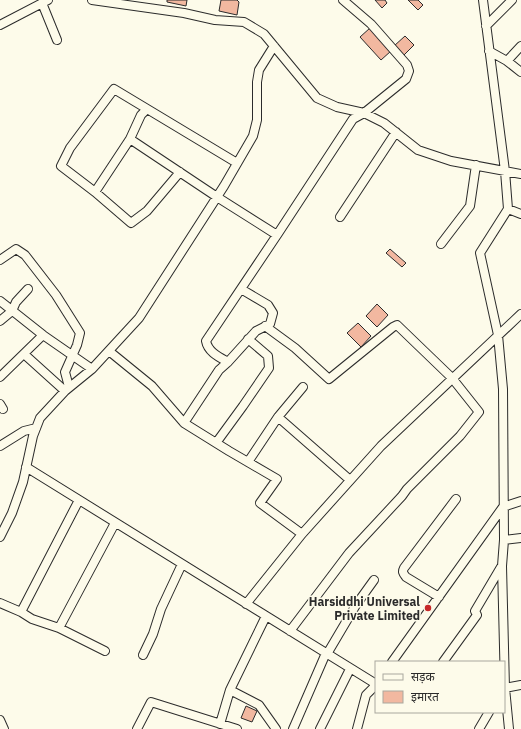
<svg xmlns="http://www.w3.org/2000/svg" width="521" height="729" viewBox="0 0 521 729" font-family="'IBM Plex Sans','Noto Sans Devanagari',sans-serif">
  <rect width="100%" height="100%" fill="#fdfbea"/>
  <path fill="#f2b8a0" stroke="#2b2b2b" d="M167 0H187L186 6 167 2Z
    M221 0H237L239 2 237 15 219 11Z
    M375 0H385L387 3 382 8Z
    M408 0H418L423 5 418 10Z
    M370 28 391 51 381 60 360 37Z
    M405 36 414 45 403 56 394 46Z
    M390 249 406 263 402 267 386 253Z
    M377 304 388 315 377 327 366 316Z
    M358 323 371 336 361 347 347 333Z
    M246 706 257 711 252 722 241 718Z"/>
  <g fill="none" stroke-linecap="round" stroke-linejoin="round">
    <g stroke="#2b2b2b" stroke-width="10">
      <path id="minor" d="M92 0 184 13 215 20 244 22 264 34 317 98 337 107 364 113 384 123 418 150 451 161 521 174
        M483 0 505 171 508 209 480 253 498 335 503 389 504 540 502 566 505 688 509 729
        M42 3 57 40
        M0 25 48 0
        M486 26 512 0
        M489 51 507 61 521 72
        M507 61 521 46
        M130 139 217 197 277 235 206 341C208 352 219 357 228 362
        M180 172 147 211 131 223 95 192 61 166 70 148 114 89 237 163
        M95 192 130 139 141 115 147 109
        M508 209 521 214
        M340 217 396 132
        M277 235 353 119 364 113 406 79 409 71 407 65 371 24 343 0
        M441 244 470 206 476 165
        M0 260 16 249 25 255 56 295 80 333 77 345 65 372 69 387
        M0 301 43 335
        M0 321 12 311 16 302 28 289
        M265 326 295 348 329 379 393 327 397 325 452 378 479 412 460 436 407 489 402 496 349 553 290 631
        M109 351 152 386 184 423 229 451 277 479 260 503 302 534
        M24 354 65 391
        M0 377 43 335 92 369
        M0 404 3 409
        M278 417 350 480
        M184 423 219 370 228 362 256 331 270 324 273 313 268 305 241 289
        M216 443 243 406 269 368 268 356 248 339
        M0 446 24 431 36 428
        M248 462 278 417 303 387
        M26 467 376 684
        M0 537 12 513 23 482 33 436 40 418 65 391 92 369 139 318 224 186 253 136 257 120V82L259 70 274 46
        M504 540 521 538
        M439 597 406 577C403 573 402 572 404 568L456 499
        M0 603 21 612 32 619 59 628 105 651
        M246 604 302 534 381 446 521 314
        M21 612 79 500
        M59 628 115 523
        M327 654 356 605 374 580
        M143 655 153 634 161 609 182 564
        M392 662 503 507 521 501
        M443 662 477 615 475 611 501 567
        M504 689 505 688 521 685
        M230 690 259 705 276 729
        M0 720 4 729
        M220 724 230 690 266 616
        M137 729 151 702 237 729
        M293 729 326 653
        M320 729 350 669
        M357 729 366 695 376 685
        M479 729 489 712"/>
    </g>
    <use href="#minor" stroke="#fdfbea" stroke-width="8"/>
  </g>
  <circle fill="#c62828" stroke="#fdfbea" stroke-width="1.5" cx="428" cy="608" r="4"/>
  <g text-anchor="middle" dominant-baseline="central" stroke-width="3" stroke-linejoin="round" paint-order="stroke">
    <g font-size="12" font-weight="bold" fill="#2b2b2b" stroke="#fdfbea" text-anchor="end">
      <text x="420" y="601">Harsiddhi Universal<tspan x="420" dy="14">Private Limited</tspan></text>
    </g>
  </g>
  <rect x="375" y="661" width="130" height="52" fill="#fdfbea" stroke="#a9a89e"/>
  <rect x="383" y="674" width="20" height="6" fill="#fdfbea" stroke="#a9a89e"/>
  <text x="411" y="681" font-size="12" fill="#2b2b2b">सड़क</text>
  <rect x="383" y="691" width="20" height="12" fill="#f2b8a0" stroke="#a9a89e"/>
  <text x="411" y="701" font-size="12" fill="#2b2b2b">इमारत</text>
</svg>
